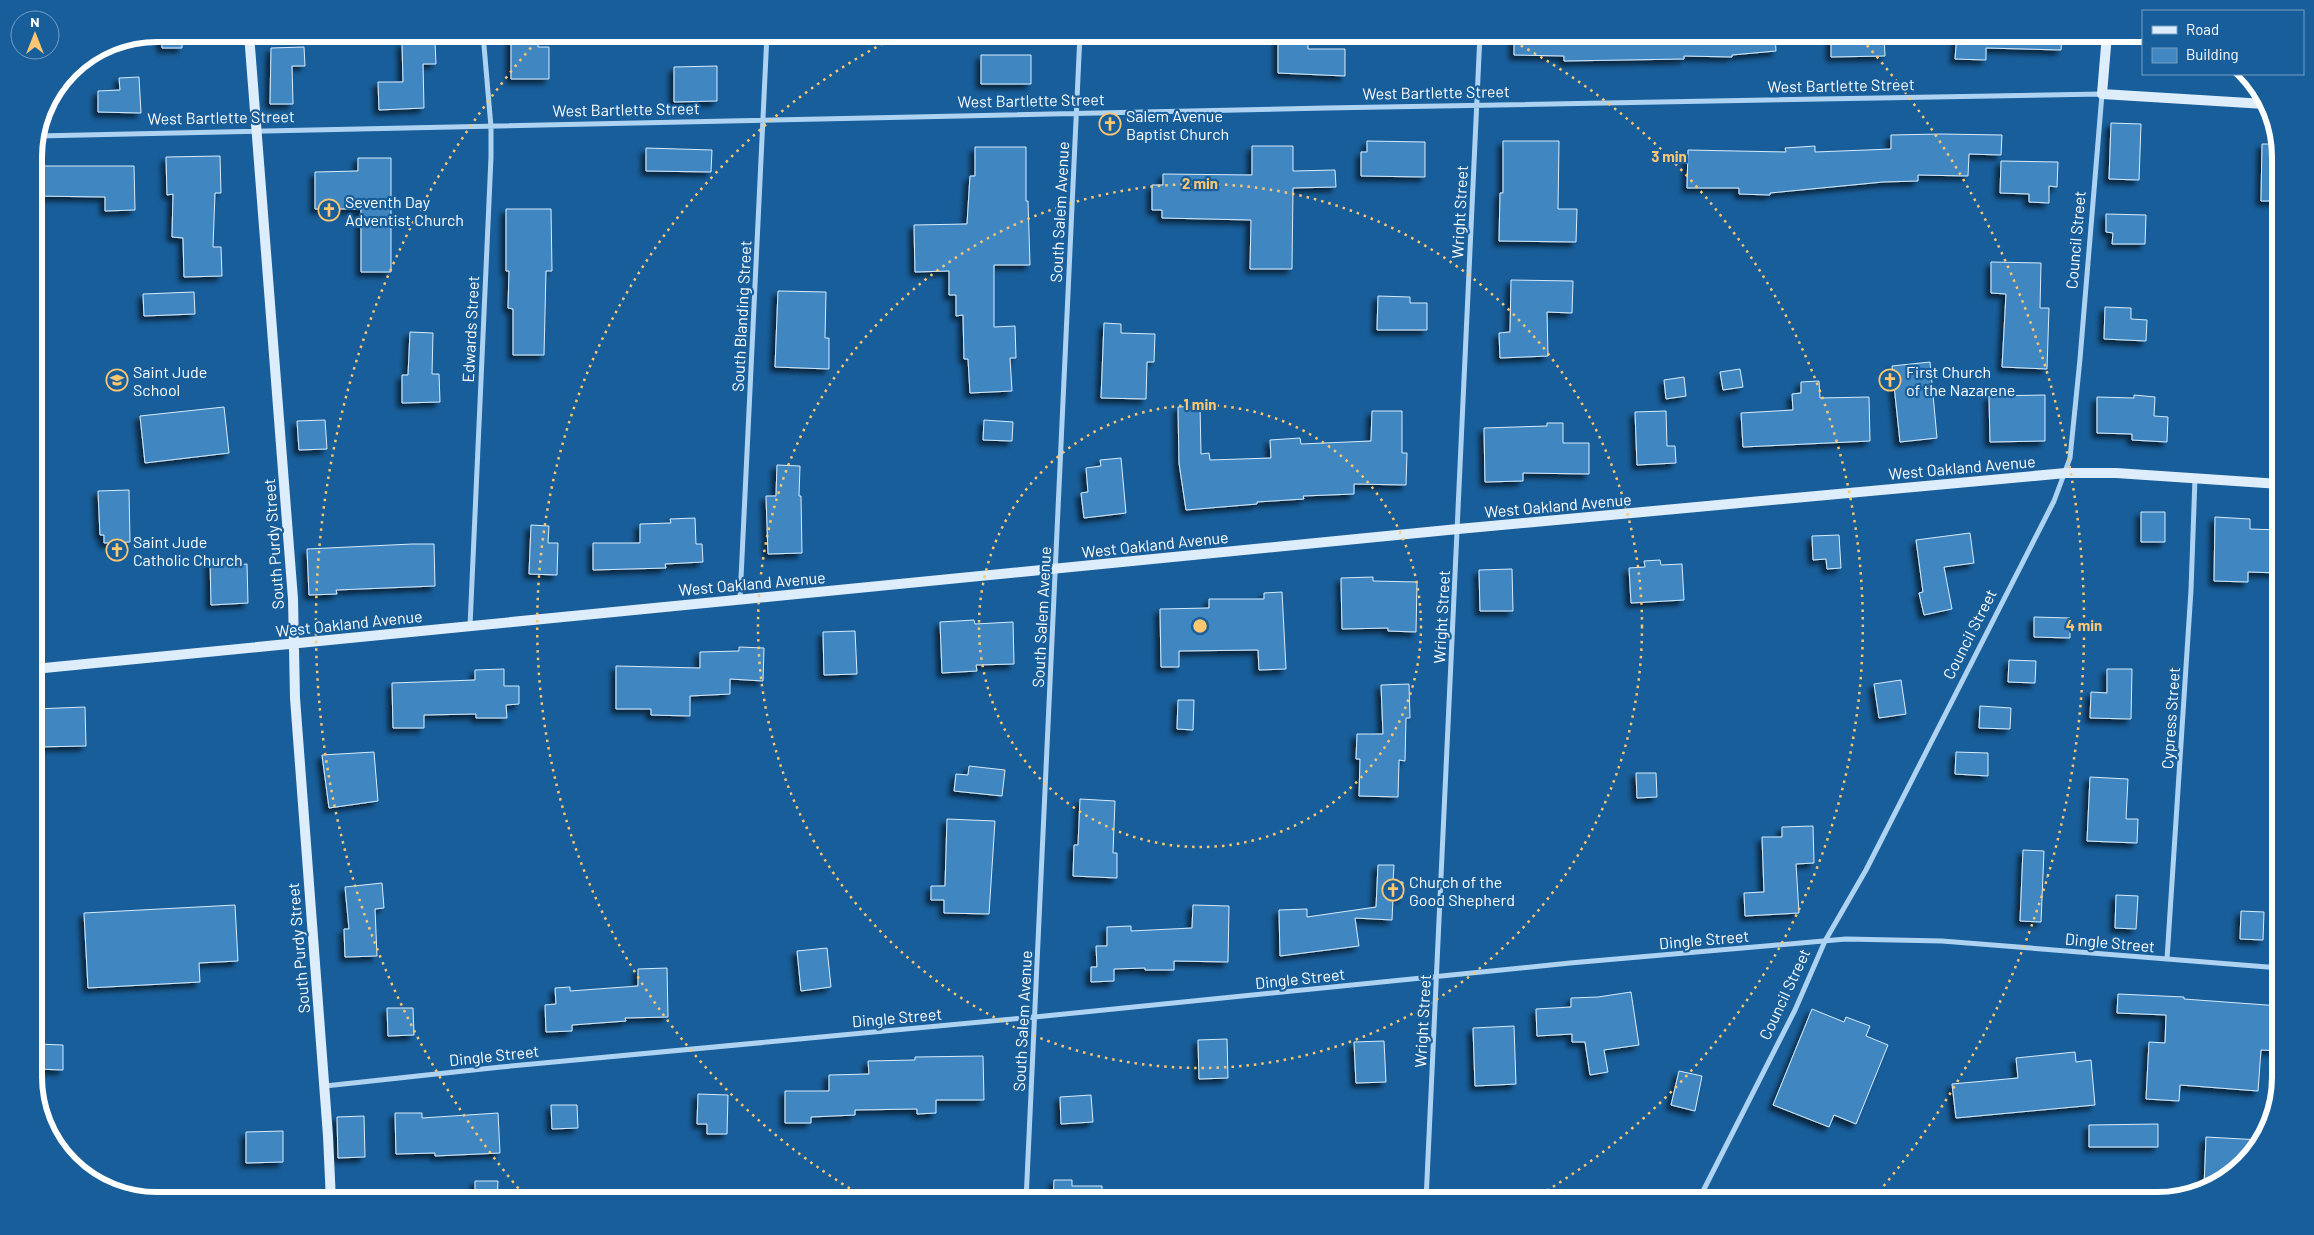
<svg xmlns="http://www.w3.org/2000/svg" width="2314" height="1235" viewBox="0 0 2314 1235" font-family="Barlow,sans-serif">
  <defs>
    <filter id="shadow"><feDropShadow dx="-4.5" dy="4.5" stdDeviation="2.5" flood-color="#0009"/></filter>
  </defs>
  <rect width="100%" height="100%" fill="#185e9a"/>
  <path fill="#4187c1" stroke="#d6ebfc" filter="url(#shadow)" d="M161 34H182V48H162Z
    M1278 34H1308V49H1345V76L1278 73Z
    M1514 34H1775L1776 51 1732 55V57L1684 56V59L1564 61V56L1514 55Z
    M1831 34H1884L1885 56 1831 57Z
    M1957 34H2062L2061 50 1986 48V60L1955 59Z
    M511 36H538V47H549V79H511Z
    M435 42 436 64H423L424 108 379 110 378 82H403L402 43Z
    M304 47 305 66H292L293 104H270L271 48Z
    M981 55H1031V84H981Z
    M717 66V101L674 102V67Z
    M139 77 141 113 98 112V91L120 90 119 78Z
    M2111 123 2141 124 2139 180 2109 179Z
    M1941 134 2002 135 2001 155 1969 154 1968 176 1918 175V181L1883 182 1770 193V195L1739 194V188H1687L1688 150 1786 152 1785 148 1815 146V152L1891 149V135Z
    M1367 141 1425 142V177L1361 176V152H1367Z
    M1503 141H1559L1558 209H1577L1576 242 1499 241 1500 193H1503Z
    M2262 144H2278L2280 150V201H2261Z
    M1252 146H1293V171L1335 170 1336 187 1293 188 1292 269H1250L1251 220 1162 218V210H1152V185H1163V174L1252 175Z
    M975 147H1026V201H1028L1030 265H994V327L1015 326 1016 358H1010L1012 391 970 393 968 359H964L963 315 956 316V295H949V271L915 272 914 225 967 224 970 176H975Z
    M646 148 712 150 711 172 646 171Z
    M220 156 221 193H215L213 247H221L222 276 184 277 183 238 172 237 173 194 167 195 166 157Z
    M358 158H391V272H361V209H315V172L358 171Z
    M2001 161 2058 162 2057 187 2049 186V203L2029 202V194L2000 193Z
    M34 166H134L135 210 105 211V197L34 196Z
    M506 209H551L552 271H546L544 355H513V309L508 308 509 271H506Z
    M2106 214 2146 215 2145 244H2112L2113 233 2106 232Z
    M1991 262 2041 263 2040 308H2049L2047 369 2002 367 2006 294 1991 293Z
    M1511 280 1573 281 1572 313 1547 312 1548 356 1500 358 1499 333 1510 332Z
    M778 291 826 292 825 338H829V369L775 367Z
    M194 292 195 314 144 316 143 294Z
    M1378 296 1410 297V303H1427V330H1377Z
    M2105 307 2131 308V319L2147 320 2146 341 2104 339Z
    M1104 323 1121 324V333L1155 334 1154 362H1147L1146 399 1101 398Z
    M410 332 433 333 432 374H439L440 402 402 403V375H408Z
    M1930 362 1937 438 1900 442 1892 366Z
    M1740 369 1743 387 1723 390 1720 372Z
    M1684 377 1686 396 1666 399 1664 380Z
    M1819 381 1820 398 1869 397 1870 441 1743 447 1741 413 1793 410 1792 394 1801 393V382Z
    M2045 395V441L1990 442 1989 396Z
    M2134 395 2155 397 2154 416 2168 417 2167 442 2132 440V434L2097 433V397L2134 398Z
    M1200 406 1201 454 1209 453 1210 460 1271 458 1270 440 1300 438 1301 444 1371 441 1372 411H1402V453H1407L1406 485 1354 484V494L1303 496 1304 499 1257 502V504L1186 510 1179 463 1178 407Z
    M224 407 229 453 145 463 140 416Z
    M1666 411 1667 446H1675L1676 463 1637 465 1635 412Z
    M325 420 327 449 299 450 297 421Z
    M984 420 1013 422 1012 441 983 440Z
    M1547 423H1563V443H1589V474L1523 473V481L1485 482 1484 428 1547 426Z
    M1121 458 1126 513 1084 518 1081 493 1088 492 1086 468 1101 466 1100 460Z
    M777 465 800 466 799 496H801L802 553 768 554 766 496H776Z
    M129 490 130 542 104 543V535H100L98 491Z
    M2141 512H2165V542H2141Z
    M2215 517 2250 519V529L2280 530V573L2248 572V582L2214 581Z
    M695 518 696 544H702L703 562 665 564 666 568 593 570V543H640V524L671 523 670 519Z
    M531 525 549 526 548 543H558L557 575 529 574Z
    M1970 533 1974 563 1944 567 1952 609 1924 615 1919 593 1923 592 1916 540Z
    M1839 535 1841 568 1827 569 1826 559 1813 560 1812 536Z
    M412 544H434L435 586 336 590 337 594 309 595 307 549Z
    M210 558H233L234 565 247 564 248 603 211 605Z
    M1660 560 1661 565 1682 564 1684 600 1631 603 1629 568 1645 567 1644 561Z
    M1512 569 1513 611H1480L1479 570Z
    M1373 577V581L1417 582 1416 632 1388 631V628L1342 629 1341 578Z
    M1282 592 1286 669 1259 670 1258 650 1179 651V667H1161L1160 609 1209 608V599H1264V593Z
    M2034 617 2070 618V638L2034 637Z
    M974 620 975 624 1013 622 1014 664 976 665 977 671 942 673 940 622Z
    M855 631 857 674 824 675 823 632Z
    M739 647 764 648 763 681 730 679V694L690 696V716L651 715V709H616V666L700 668V652L739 651Z
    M2009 660 2036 661 2035 683 2008 682Z
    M504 669V686H519V704L506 705 507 718H476V714L424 715V728H393L392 683 475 680V670Z
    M2107 669H2132L2131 719 2090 718 2091 692 2107 693Z
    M1901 680 1906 714 1879 718 1874 684Z
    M1409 684 1410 718H1406L1405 761 1399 760 1398 797 1359 796 1360 759H1356L1357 734H1383L1381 685Z
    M1178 700H1194L1193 730 1177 729Z
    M1980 706 2011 708 2010 729 1979 728Z
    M85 707 86 746 34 747V709Z
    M374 752 378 801 329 808 322 755Z
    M1956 752 1988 753V776L1955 774Z
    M969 766 1005 770 1002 796 954 791 956 774 968 775Z
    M1636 773H1656L1657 797 1637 798Z
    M2090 777 2128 779 2126 819H2138L2137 843 2087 841Z
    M1080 799 1115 801 1113 853H1117V878L1073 876 1074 845H1078Z
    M947 819 995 821 989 914 944 913V900H931V886H945Z
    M1813 826 1814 863 1796 864 1799 913 1745 916 1744 893 1764 892 1762 837H1782V827Z
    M2023 850 2044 851 2041 922 2020 921Z
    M1378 865H1394L1393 882H1403L1402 898H1393L1392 920 1355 918 1359 946 1280 956 1279 910 1307 909V917L1376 907Z
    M382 883 384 908 375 909 377 956 345 957 344 929H349L345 887Z
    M2116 895 2138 896 2136 929 2115 928Z
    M235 905 238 961 199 963 200 982 88 988 84 913Z
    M1193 905 1229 906 1228 962 1174 961V970H1145V968L1114 969V981L1091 982V967H1097L1096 946H1107V927L1131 926V931L1192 928Z
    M2241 911 2264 912 2263 940 2240 939Z
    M827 948 831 987 801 991 797 951Z
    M667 968 668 1017 625 1018 626 1021 572 1025V1031L546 1032 545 1005 556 1004 555 988 570 987V991L638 986V969Z
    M1631 992 1639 1045 1604 1050 1608 1072 1590 1075 1585 1042H1572V1034L1537 1036 1536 1009 1571 1007V998L1598 997Z
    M2118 994 2184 997V999L2280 1006V1051L2261 1050 2258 1091 2180 1085 2179 1101 2146 1099 2149 1042 2165 1043 2166 1015 2117 1013Z
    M387 1008H413L414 1035 388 1036Z
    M1812 1009 1844 1022 1846 1017 1870 1026 1866 1036 1888 1045 1856 1124 1834 1115 1829 1127 1773 1105Z
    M1514 1026 1516 1084 1475 1086 1473 1028Z
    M1227 1039 1228 1078 1199 1079 1198 1040Z
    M1384 1041 1386 1082 1356 1083 1354 1042Z
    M37 1044 63 1045V1070L36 1069Z
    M2075 1052 2076 1062 2091 1060 2095 1105 1956 1118 1952 1084 2018 1078 2016 1058Z
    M983 1056 984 1100H936V1113L917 1114V1109L855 1110V1115L811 1117V1123H785V1091H829V1075L869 1074 868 1061 915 1060V1057Z
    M1679 1071 1702 1076 1695 1111 1671 1105Z
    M698 1094 728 1095 727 1134H707V1124H697Z
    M1091 1095 1093 1122 1061 1124 1060 1097Z
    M551 1105H577L578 1128 552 1129Z
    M395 1113H422V1118L498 1113 500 1153 435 1156V1153L396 1154Z
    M364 1116 365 1157 338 1158 337 1117Z
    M2158 1124V1147H2089V1125Z
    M283 1131V1162L246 1163V1132Z
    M2206 1137 2261 1140 2225 1181 2204 1187Z
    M1054 1180H1072V1186H1102V1201H1053Z
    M475 1181H498L497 1201H475Z"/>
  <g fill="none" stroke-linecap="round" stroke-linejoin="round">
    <path stroke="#aed3f2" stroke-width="5" d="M37 136 1326 108 2102 94 2080 359 2070 458 2054 501 1866 870 1825 941 1795 1010 1698 1201
      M740 599 767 34
      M470 626 491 157V127L483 34
      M2167 959 2191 590 2195 478
      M325 1086 501 1067 1035 1017 1570 963 1846 939 1942 941 2280 968
      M1026 1201 1080 34
      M1426 1201 1480 34"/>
    <path stroke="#ddedfc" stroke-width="10" d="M249 34 293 599 295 698 328 1136 331 1201
      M2107 34 2102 94 2265 104
      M34 669 1458 529 2066 473H2116L2280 484"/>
  </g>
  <g fill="none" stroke="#ffc76f" stroke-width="2.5" stroke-dasharray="2.5 5">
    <circle cx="1200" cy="626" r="221"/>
    <circle cx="1200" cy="626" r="442"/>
    <path d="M869 1200A663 663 0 0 1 899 35M1501 35A663 663 0 0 1 1531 1200"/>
    <path d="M528 1200A884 884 0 0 1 543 34M1857 34A884 884 0 0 1 1872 1200"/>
  </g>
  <defs>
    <g id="church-ring" transform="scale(1.125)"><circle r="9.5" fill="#185e9a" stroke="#ffc76f" stroke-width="1.5"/><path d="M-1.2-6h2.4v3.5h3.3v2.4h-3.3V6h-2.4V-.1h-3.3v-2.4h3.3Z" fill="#ffc76f"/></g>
    <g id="school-ring" transform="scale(1.125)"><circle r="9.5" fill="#185e9a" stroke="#ffc76f" stroke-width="1.5"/><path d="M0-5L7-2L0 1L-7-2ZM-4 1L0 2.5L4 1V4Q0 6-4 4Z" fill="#ffc76f"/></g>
  </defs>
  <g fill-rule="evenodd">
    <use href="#church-ring" x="1110" y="124"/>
    <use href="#church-ring" x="329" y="210"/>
    <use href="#school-ring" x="117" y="380"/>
    <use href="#church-ring" x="1890" y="380"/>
    <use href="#church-ring" x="117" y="550"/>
    <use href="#church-ring" x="1393" y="890"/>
  </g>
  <g text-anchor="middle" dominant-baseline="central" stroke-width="4.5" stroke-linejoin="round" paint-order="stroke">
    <g font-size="16" fill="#fff" stroke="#185e9a">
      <text transform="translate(1841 85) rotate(-1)">West Bartlette Street</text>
      <text transform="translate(1436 92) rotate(-1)">West Bartlette Street</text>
      <text transform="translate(1031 100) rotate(-1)">West Bartlette Street</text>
      <text transform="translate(626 109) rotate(-1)">West Bartlette Street</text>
      <text transform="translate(221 117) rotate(-1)">West Bartlette Street</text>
      <text transform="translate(1059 212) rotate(-87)">South Salem Avenue</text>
      <text transform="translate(1459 212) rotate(-87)">Wright Street</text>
      <text transform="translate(2075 240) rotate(-85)">Council Street</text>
      <text transform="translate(741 316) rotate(-87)">South Blanding Street</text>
      <text transform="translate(470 329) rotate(-87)">Edwards Street</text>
      <text transform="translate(1962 467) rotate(-5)">West Oakland Avenue</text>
      <text transform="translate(1558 505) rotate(-5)">West Oakland Avenue</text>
      <text transform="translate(273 544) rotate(-94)">South Purdy Street</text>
      <text transform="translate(1155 544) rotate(-6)">West Oakland Avenue</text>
      <text transform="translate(752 583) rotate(-5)">West Oakland Avenue</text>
      <text transform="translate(1041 617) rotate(-87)">South Salem Avenue</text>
      <text transform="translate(1441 617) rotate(-87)">Wright Street</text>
      <text transform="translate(349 623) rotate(-6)">West Oakland Avenue</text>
      <text transform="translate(1969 634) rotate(-63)">Council Street</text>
      <text transform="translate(2170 718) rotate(-86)">Cypress Street</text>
      <text transform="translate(1704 939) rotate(-5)">Dingle Street</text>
      <text transform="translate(2110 942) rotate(5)">Dingle Street</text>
      <text transform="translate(298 948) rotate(-95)">South Purdy Street</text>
      <text transform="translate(1300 978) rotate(-6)">Dingle Street</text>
      <text transform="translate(1784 994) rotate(-65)">Council Street</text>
      <text transform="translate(897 1017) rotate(-5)">Dingle Street</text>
      <text transform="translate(1022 1021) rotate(-87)">South Salem Avenue</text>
      <text transform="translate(1422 1021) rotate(-87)">Wright Street</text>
      <text transform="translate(494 1055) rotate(-6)">Dingle Street</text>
    </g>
    <g font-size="16" fill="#fff" stroke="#185e9a" text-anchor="start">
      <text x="1126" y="115">Salem Avenue<tspan x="1126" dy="18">Baptist Church</tspan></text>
      <text x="345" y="201">Seventh Day<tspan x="345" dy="18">Adventist Church</tspan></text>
      <text x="133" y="371">Saint Jude<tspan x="133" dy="18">School</tspan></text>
      <text x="1906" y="371">First Church<tspan x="1906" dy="18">of the Nazarene</tspan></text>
      <text x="133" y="541">Saint Jude<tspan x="133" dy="18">Catholic Church</tspan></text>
      <text x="1409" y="881">Church of the<tspan x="1409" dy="18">Good Shepherd</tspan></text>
    </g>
  </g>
  <path d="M0 0H2314V1235H0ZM157 42H2157A115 115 0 0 1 2272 157V1077A115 115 0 0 1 2157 1192H157A115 115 0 0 1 42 1077V157A115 115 0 0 1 157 42Z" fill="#185e9a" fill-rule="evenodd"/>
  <path fill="none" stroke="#fff" stroke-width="6" d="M157 42H2157A115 115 0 0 1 2272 157V1077A115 115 0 0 1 2157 1192H157A115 115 0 0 1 42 1077V157A115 115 0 0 1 157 42Z"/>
  <circle cx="1200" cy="626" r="8" fill="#ffc76f" stroke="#185e9a" stroke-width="2.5"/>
  <g font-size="15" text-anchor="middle" font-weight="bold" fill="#ffc76f" stroke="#185e9a" stroke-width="4.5" stroke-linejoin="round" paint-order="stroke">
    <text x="1669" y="162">3 min</text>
    <text x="1200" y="189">2 min</text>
    <text x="1200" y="410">1 min</text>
    <text x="2084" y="631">4 min</text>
  </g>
  <rect x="2142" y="10" width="162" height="65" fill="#185e9a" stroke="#749ec2"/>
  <rect x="2152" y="26" width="25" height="8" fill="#ddedfc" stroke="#749ec2"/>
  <text x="2186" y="35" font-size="15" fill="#ffffff">Road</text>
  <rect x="2152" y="48" width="25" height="15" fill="#4187c1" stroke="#749ec2"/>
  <text x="2186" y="60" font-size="15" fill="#ffffff">Building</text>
  <g transform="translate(35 35)"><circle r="24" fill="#185e9a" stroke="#749ec2"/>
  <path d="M0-4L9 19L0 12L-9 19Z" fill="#ffc76f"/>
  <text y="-8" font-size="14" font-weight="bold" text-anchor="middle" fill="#ffffff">N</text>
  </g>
</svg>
